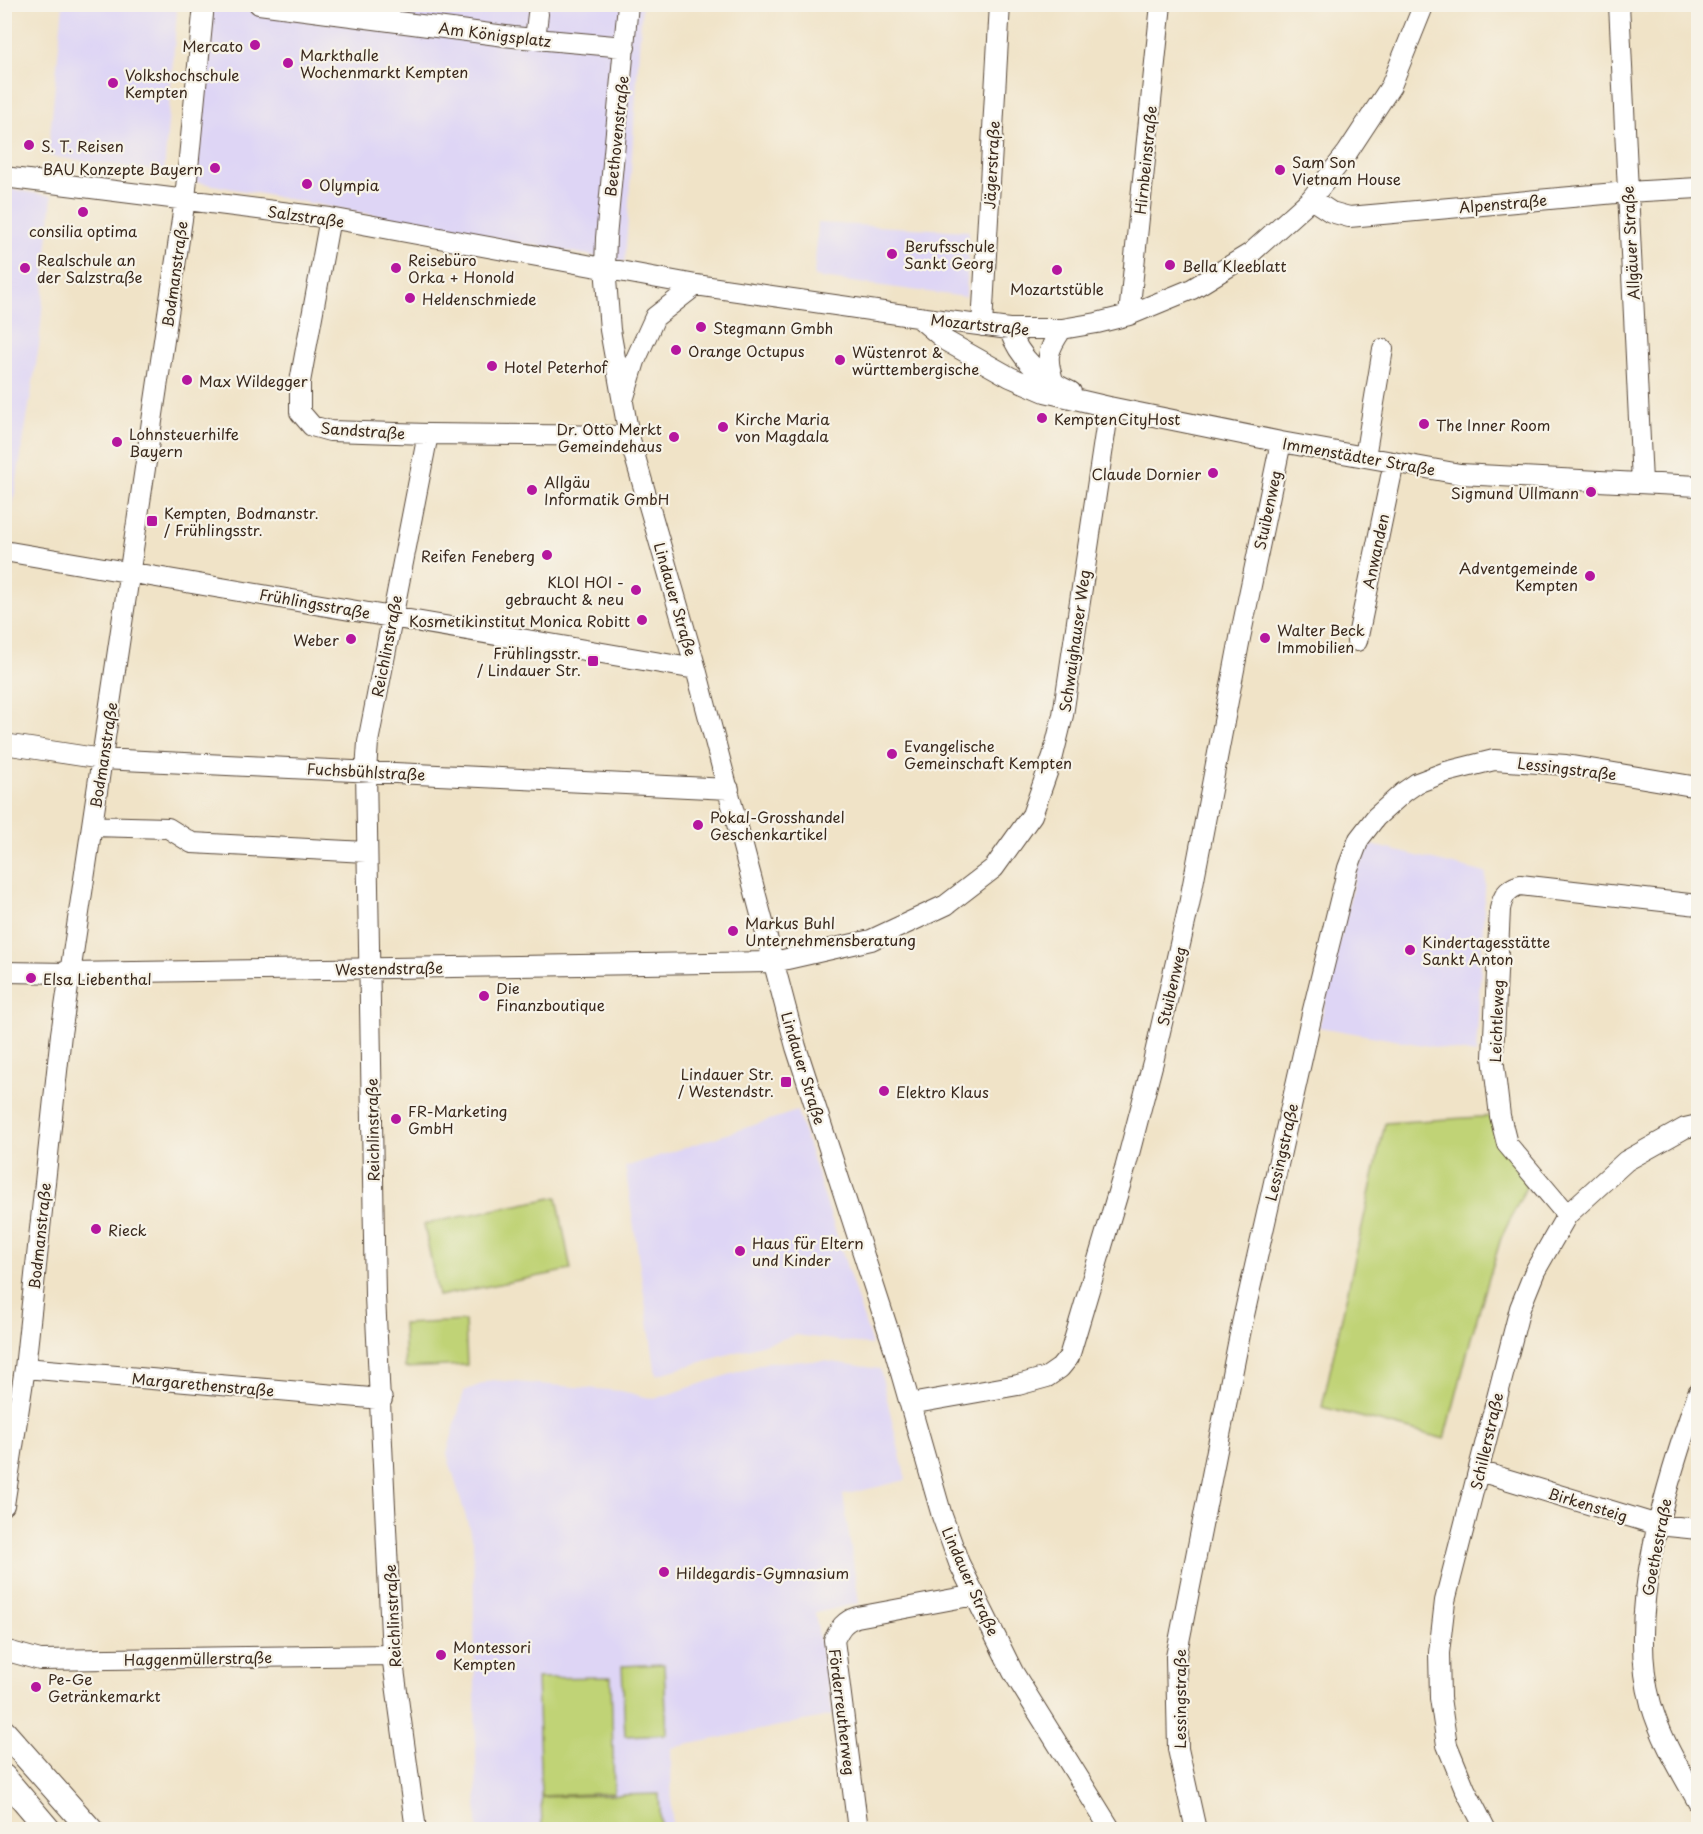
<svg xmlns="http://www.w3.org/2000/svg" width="1703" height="1834" viewBox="0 0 1703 1834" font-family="'Playpen Sans',sans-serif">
  <rect width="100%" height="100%" fill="#f7f3e8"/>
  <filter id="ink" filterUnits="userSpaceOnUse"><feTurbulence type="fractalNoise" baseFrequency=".0167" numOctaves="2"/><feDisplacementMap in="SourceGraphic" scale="12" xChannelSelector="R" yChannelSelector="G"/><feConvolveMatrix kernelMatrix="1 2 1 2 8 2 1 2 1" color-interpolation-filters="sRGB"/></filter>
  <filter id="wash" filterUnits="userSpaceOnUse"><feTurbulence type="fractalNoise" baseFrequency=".008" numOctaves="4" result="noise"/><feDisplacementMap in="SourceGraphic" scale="24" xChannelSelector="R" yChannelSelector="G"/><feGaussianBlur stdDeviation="1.35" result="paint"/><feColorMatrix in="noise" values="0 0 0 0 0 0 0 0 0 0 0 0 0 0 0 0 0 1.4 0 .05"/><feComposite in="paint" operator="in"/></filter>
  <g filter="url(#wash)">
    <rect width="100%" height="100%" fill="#f0e3c7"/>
    <path fill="#ded5f5" d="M120 4 177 10 164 172 48 156 63 5Z
      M197 5H642L625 262 186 180Z
      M5 188 52 196 39 346 9 528 4 527Z
      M818 223 969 231 966 297 814 277Z
      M1368 844 1486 873 1476 1054 1319 1027 1356 872Z
      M797 1111 872 1345 796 1335 656 1375 625 1167Z
      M825 1361 880 1369 906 1480 843 1495 859 1603 815 1613 833 1715 671 1748 672 1829H477L473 1541 447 1454 464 1391 492 1380 621 1391 654 1399 768 1362Z"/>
    <path fill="#c0d376" stroke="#7e7e4a" stroke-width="1.5" d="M1496 1116 1529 1181 1501 1238 1471 1338 1445 1439 1322 1407 1385 1123Z
      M557 1197 571 1270 438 1296 424 1224Z
      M465 1321 467 1365 405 1368 403 1324Z
      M664 1664 667 1734 625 1736 622 1666Z
      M611 1677 614 1793 541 1796 537 1678Z
      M659 1794 661 1829H542L541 1797Z"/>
  </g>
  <g filter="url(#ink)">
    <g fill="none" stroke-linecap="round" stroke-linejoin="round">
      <g stroke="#564637" stroke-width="22">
        <path id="minor" d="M259 4 513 37 625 47
          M628 4 606 238 605 267 610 330 629 436 696 669 796 1047 893 1345 942 1516 959 1563 1013 1672 1111 1830
          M1619 4 1642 482
          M535 39 538 14
          M4 177 330 218 696 285 918 317 1009 329H1062L1097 323 1129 315 1192 289 1251 253 1311 199 1347 153 1391 86 1424 4
          M1311 199 1331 212 1349 217 1627 192 1698 188
          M330 218 300 382V412L312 426 330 431 428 434 629 436
          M1129 315 1161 4
          M918 317 946 341 1010 377 1045 392 1109 407 1281 442 1460 474 1698 486
          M982 326 1000 4
          M1009 329C1020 360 1042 378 1071 392
          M1054 384C1046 358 1046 352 1062 329
          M624 397 635 361 655 317 696 285
          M1365 457 1383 349
          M4 551 696 669
          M1357 641 1394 462
          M4 744 102 759 729 789
          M92 826 168 828 192 843 366 852
          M4 972 69 973 774 962 871 940 946 905 994 868 1032 815 1053 756 1063 715 1109 407
          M1567 1215 1507 1144 1500 1116 1493 1057 1500 909C1503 896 1507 889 1520 885L1698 905
          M25 1368 382 1399
          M1698 1393C1667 1481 1625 1611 1651 1704 1661 1739 1680 1770 1698 1802
          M910 1404 1018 1385 1047 1377 1060 1368 1069 1357 1125 1169 1153 1062 1189 905 1240 638 1281 442
          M1479 1471 1658 1525 1698 1529
          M4 1505 25 1368 61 1034 185 199 204 4
          M4 1650 40 1660 392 1655
          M416 1830 392 1655 375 1296 366 771 368 742 428 434
          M858 1830 834 1640C840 1628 844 1621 857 1617L975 1595
          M1196 1830 1178 1749 1176 1657 1242 1324 1312 1014 1348 868 1359 839 1376 817 1404 792 1417 783 1446 772 1494 760 1566 765 1698 787
          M1486 1830 1465 1789 1447 1745 1440 1698 1439 1653 1445 1601 1520 1308 1535 1271 1567 1215 1626 1161 1685 1128 1698 1125"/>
      </g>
      <g stroke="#564637" stroke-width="26">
        <path id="major" d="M4 1732 91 1830
          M4 1777 49 1830"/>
      </g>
      <use href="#minor" stroke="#fff" stroke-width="20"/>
      <use href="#major" stroke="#fff" stroke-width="24"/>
    </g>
  </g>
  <g fill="#b5179e" stroke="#f7f3e8" stroke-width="2">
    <circle cx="255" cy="45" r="6"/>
    <circle cx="288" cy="63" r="6"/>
    <circle cx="113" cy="83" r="6"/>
    <circle cx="29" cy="145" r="6"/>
    <circle cx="215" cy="168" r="6"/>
    <circle cx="1280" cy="170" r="6"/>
    <circle cx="307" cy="184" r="6"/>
    <circle cx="83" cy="212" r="6"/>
    <circle cx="892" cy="254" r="6"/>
    <circle cx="1170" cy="265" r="6"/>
    <circle cx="25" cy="268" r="6"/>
    <circle cx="396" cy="268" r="6"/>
    <circle cx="1057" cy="270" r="6"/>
    <circle cx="410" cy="298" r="6"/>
    <circle cx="701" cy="327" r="6"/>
    <circle cx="676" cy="350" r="6"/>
    <circle cx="840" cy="360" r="6"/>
    <circle cx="492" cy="366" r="6"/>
    <circle cx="187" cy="380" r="6"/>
    <circle cx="1042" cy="418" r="6"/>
    <circle cx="1424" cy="424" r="6"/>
    <circle cx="723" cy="427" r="6"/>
    <circle cx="674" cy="437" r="6"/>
    <circle cx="117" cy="442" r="6"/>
    <circle cx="1213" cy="473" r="6"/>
    <circle cx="532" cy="490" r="6"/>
    <circle cx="1591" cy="492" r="6"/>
    <rect x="146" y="515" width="12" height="12" rx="3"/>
    <circle cx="547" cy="555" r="6"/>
    <circle cx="1590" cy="576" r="6"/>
    <circle cx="636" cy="590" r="6"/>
    <circle cx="642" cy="620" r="6"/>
    <circle cx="1265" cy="638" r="6"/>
    <circle cx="351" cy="639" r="6"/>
    <rect x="587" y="655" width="12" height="12" rx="3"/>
    <circle cx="892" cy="754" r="6"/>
    <circle cx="698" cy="825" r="6"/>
    <circle cx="733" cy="931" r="6"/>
    <circle cx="1410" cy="950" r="6"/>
    <circle cx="31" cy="978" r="6"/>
    <circle cx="484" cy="996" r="6"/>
    <rect x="780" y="1076" width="12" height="12" rx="3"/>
    <circle cx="884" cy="1091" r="6"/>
    <circle cx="396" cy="1119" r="6"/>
    <circle cx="96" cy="1229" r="6"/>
    <circle cx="740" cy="1251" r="6"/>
    <circle cx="664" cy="1572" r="6"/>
    <circle cx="441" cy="1655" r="6"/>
    <circle cx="36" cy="1687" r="6"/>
  </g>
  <g text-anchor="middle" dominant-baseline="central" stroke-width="4.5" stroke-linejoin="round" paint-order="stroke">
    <g font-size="15" fill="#3b2a1e" stroke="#f7f3e8">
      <text transform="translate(495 34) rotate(7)">Am Königsplatz</text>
      <text transform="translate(616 136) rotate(-84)">Beethovenstraße</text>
      <text transform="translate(1145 160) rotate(-84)">Hirnbeinstraße</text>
      <text transform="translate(991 165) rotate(-87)">Jägerstraße</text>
      <text transform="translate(1503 203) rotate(-5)">Alpenstraße</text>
      <text transform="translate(306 216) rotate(8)">Salzstraße</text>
      <text transform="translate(1630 243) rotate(-93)">Allgäuer Straße</text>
      <text transform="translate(174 274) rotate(-82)">Bodmanstraße</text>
      <text transform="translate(980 324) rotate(6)">Mozartstraße</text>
      <text transform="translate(363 430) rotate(4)">Sandstraße</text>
      <text transform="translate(1359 456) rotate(10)">Immenstädter Straße</text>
      <text transform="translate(1267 510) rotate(-78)">Stuibenweg</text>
      <text transform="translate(1375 551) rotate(-78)">Anwanden</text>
      <text transform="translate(676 599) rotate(74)">Lindauer Straße</text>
      <text transform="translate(315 603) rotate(10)">Frühlingsstraße</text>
      <text transform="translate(1074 641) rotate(-82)">Schwaighauser Weg</text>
      <text transform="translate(386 646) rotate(-79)">Reichlinstraße</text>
      <text transform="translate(103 755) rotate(-81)">Bodmanstraße</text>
      <text transform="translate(1567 768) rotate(7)">Lessingstraße</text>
      <text transform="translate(366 771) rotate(3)">Fuchsbühlstraße</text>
      <text transform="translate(389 968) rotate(-1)">Westendstraße</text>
      <text transform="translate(1171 986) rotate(-77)">Stuibenweg</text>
      <text transform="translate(1496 1021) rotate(-88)">Leichtleweg</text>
      <text transform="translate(804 1068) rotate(73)">Lindauer Straße</text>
      <text transform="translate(372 1130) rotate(-91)">Reichlinstraße</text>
      <text transform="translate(1281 1152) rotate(-77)">Lessingstraße</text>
      <text transform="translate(39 1236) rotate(-84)">Bodmanstraße</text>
      <text transform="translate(203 1384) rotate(5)">Margarethenstraße</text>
      <text transform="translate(1486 1441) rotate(-77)">Schillerstraße</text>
      <text transform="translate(1588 1504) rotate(17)">Birkensteig</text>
      <text transform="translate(1656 1547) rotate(-79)">Goethestraße</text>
      <text transform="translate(971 1581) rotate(66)">Lindauer Straße</text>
      <text transform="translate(392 1616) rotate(-93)">Reichlinstraße</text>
      <text transform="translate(198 1658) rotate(-1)">Haggenmüllerstraße</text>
      <text transform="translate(1179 1699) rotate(-90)">Lessingstraße</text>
      <text transform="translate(843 1712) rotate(83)">Förderreutherweg</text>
    </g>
    <g font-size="15" fill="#3b2a1e" stroke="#f7f3e8" text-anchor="start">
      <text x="243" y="45" text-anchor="end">Mercato</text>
      <text x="300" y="54">Markthalle<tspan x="300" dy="17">Wochenmarkt Kempten</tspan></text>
      <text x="125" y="74">Volkshochschule<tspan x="125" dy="17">Kempten</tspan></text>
      <text x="41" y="145">S. T. Reisen</text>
      <text x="1292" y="161">Sam Son<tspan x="1292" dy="17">Vietnam House</tspan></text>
      <text x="203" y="168" text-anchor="end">BAU Konzepte Bayern</text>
      <text x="319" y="184">Olympia</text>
      <text x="83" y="230" text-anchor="middle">consilia optima</text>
      <text x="904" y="245">Berufsschule<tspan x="904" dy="17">Sankt Georg</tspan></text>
      <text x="37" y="259">Realschule an<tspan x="37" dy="17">der Salzstraße</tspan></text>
      <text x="408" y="259">Reisebüro<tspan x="408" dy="17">Orka + Honold</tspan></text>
      <text x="1182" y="265">Bella Kleeblatt</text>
      <text x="1057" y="288" text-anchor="middle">Mozartstüble</text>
      <text x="422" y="298">Heldenschmiede</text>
      <text x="713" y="327">Stegmann Gmbh</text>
      <text x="688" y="350">Orange Octupus</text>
      <text x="852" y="351">Wüstenrot &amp;<tspan x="852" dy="17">württembergische</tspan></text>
      <text x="504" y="366">Hotel Peterhof</text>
      <text x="199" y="380">Max Wildegger</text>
      <text x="735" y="418">Kirche Maria<tspan x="735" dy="17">von Magdala</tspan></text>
      <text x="1054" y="418">KemptenCityHost</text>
      <text x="1436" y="424">The Inner Room</text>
      <text x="662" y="428" text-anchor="end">Dr. Otto Merkt<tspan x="662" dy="17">Gemeindehaus</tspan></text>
      <text x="129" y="433">Lohnsteuerhilfe<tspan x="129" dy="17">Bayern</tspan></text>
      <text x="1201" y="473" text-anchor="end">Claude Dornier</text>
      <text x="544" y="481">Allgäu<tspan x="544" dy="17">Informatik GmbH</tspan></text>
      <text x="1579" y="492" text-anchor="end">Sigmund Ullmann</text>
      <text x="164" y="512">Kempten, Bodmanstr.<tspan x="164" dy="17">/ Frühlingsstr.</tspan></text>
      <text x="535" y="555" text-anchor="end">Reifen Feneberg</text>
      <text x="1578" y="567" text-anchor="end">Adventgemeinde<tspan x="1578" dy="17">Kempten</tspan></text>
      <text x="624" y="581" text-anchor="end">KLOI HOI -<tspan x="624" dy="17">gebraucht &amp; neu</tspan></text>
      <text x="630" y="620" text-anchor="end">Kosmetikinstitut Monica Robitt</text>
      <text x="1277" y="629">Walter Beck<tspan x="1277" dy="17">Immobilien</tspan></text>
      <text x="339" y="639" text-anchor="end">Weber</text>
      <text x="581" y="652" text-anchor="end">Frühlingsstr.<tspan x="581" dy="17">/ Lindauer Str.</tspan></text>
      <text x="904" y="745">Evangelische<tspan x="904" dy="17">Gemeinschaft Kempten</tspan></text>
      <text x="710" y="816">Pokal-Grosshandel<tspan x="710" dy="17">Geschenkartikel</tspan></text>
      <text x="745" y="922">Markus Buhl<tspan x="745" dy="17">Unternehmensberatung</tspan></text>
      <text x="1422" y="941">Kindertagesstätte<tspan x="1422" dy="17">Sankt Anton</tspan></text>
      <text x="43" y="978">Elsa Liebenthal</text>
      <text x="496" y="987">Die<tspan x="496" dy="17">Finanzboutique</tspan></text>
      <text x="774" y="1073" text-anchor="end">Lindauer Str.<tspan x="774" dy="17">/ Westendstr.</tspan></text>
      <text x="896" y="1091">Elektro Klaus</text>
      <text x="408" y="1110">FR-Marketing<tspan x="408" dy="17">GmbH</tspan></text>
      <text x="108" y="1229">Rieck</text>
      <text x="752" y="1242">Haus für Eltern<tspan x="752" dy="17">und Kinder</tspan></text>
      <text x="676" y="1572">Hildegardis-Gymnasium</text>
      <text x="453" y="1646">Montessori<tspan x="453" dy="17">Kempten</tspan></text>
      <text x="48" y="1678">Pe-Ge<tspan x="48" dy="17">Getränkemarkt</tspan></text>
    </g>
  </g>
  <rect width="1703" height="1834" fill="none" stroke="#f7f3e8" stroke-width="24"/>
</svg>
